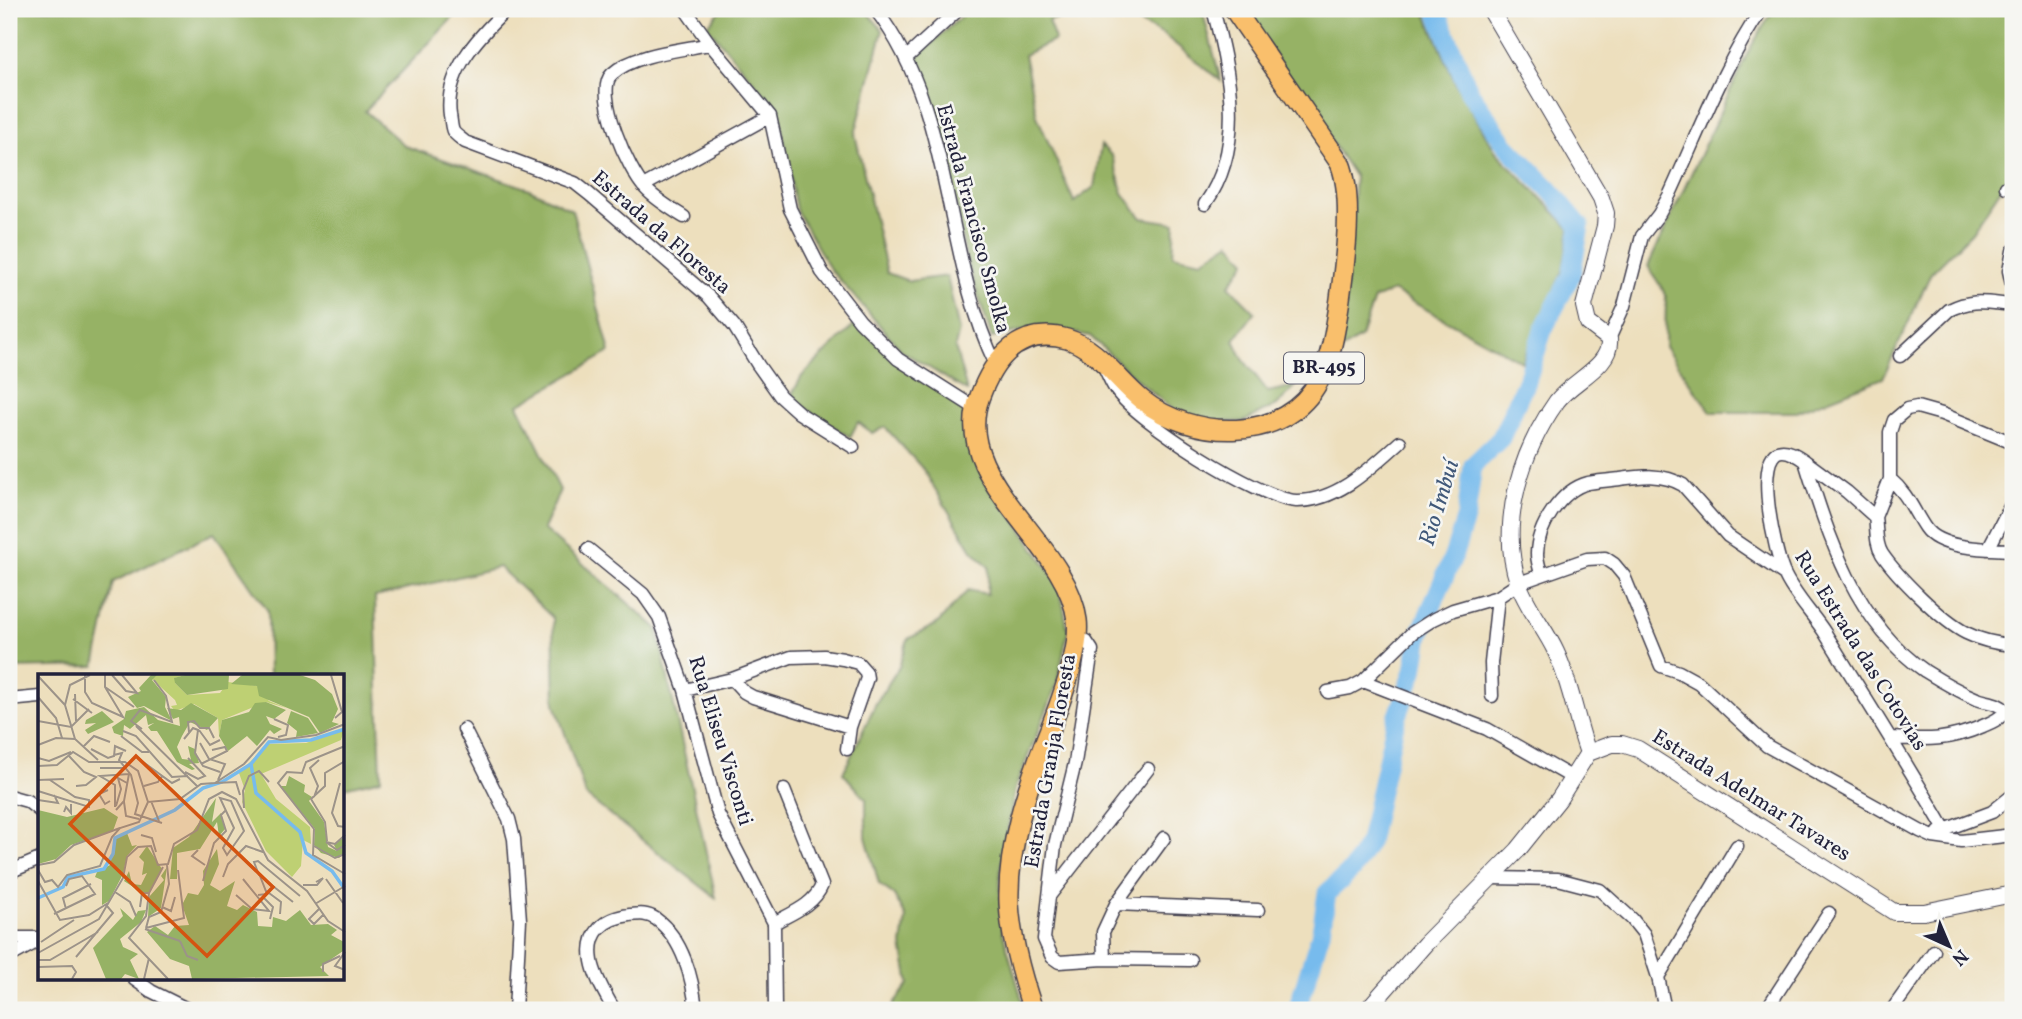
<svg xmlns="http://www.w3.org/2000/svg" width="2022" height="1019" viewBox="0 0 2022 1019" font-family="Vollkorn,serif">
  <rect width="100%" height="100%" fill="#f6f6f2"/>
  <filter id="ink" filterUnits="userSpaceOnUse"><feTurbulence type="fractalNoise" baseFrequency=".0143" numOctaves="2"/><feDisplacementMap in="SourceGraphic" scale="14" xChannelSelector="R" yChannelSelector="G"/><feConvolveMatrix kernelMatrix="1 2 1 2 8 2 1 2 1" color-interpolation-filters="sRGB"/></filter>
  <filter id="wash" filterUnits="userSpaceOnUse"><feTurbulence type="fractalNoise" baseFrequency=".00686" numOctaves="4" result="noise"/><feDisplacementMap in="SourceGraphic" scale="28" xChannelSelector="R" yChannelSelector="G"/><feGaussianBlur stdDeviation="1.57" result="paint"/><feColorMatrix in="noise" values="0 0 0 0 0 0 0 0 0 0 0 0 0 0 0 0 0 1.4 0 .05"/><feComposite in="paint" operator="in"/></filter>
  <g filter="url(#wash)">
    <rect width="100%" height="100%" fill="#eddfbd"/>
    <path fill="#96b265" stroke="#5c6a50" stroke-width="2" d="M9 9H461L365 111 405 146 529 189 572 210 610 352 518 405 560 490 543 529 657 628 716 898 586 796 555 704 553 618 499 567 375 597 381 779 344 788 343 676H269L268 611 214 533 113 582 95 666 9 668Z
      M722 9H864L883 30 855 134 887 273 909 281 947 276 959 331 955 347 967 391 902 351 830 269 796 210 779 112 707 26Z
      M969 9H1094L1048 21 1055 40 1024 55 1037 116 1074 202 1094 187 1101 145 1112 156 1123 193 1142 218 1175 223 1173 255 1202 261 1230 242 1246 261 1229 286 1255 312 1234 340 1243 359 1268 392 1296 386 1277 405 1243 422 1205 421 1176 412 1142 384 1090 336 1041 326 992 338 966 258 946 152 915 59Z
      M1113 9H1202L1221 81 1164 35Z
      M1243 9H1424L1457 86 1496 152 1570 228 1563 271 1522 362 1393 291 1374 299 1361 337 1341 350 1355 177Z
      M1774 9H2013V170L1972 232 1931 273 1883 378 1796 412H1711L1665 347 1666 295 1648 266 1749 50Z
      M855 324 969 410 968 443 982 472 1059 584 1068 631 1056 687 1015 788 1000 873 1002 930 1025 1010H892L894 1003 909 984 902 945 906 917 894 895 879 884 866 837V799L843 773 876 703 899 667 908 639 937 624 968 590 987 594 989 567 972 550 923 469 885 427 872 433 858 422 850 437 790 398 802 376Z"/>
    <g fill="none" stroke-linecap="round" stroke-linejoin="round">
      <path stroke="#77bbed" stroke-width="19" d="M1297 1010 1321 932 1327 893 1352 870 1369 842 1395 724 1414 671 1420 634 1453 557 1466 516 1473 465 1501 438 1528 377 1543 330 1571 276 1580 226 1550 190 1505 144 1469 91 1436 9"/>
    </g>
  </g>
  <g filter="url(#ink)">
    <g fill="none" stroke-linecap="round" stroke-linejoin="round">
      <g stroke="#403e4e" stroke-width="15">
        <path id="minor" d="M507 9C479 36 444 72 450 115 451 119 451 127 453 131 455 135 462 139 465 142L575 183 589 194 709 297 734 326 758 365 780 396 799 413 853 447
          M685 9 710 44 770 116 790 209 822 272 860 321 898 359 975 408
          M875 9C955 112 941 251 996 365
          M906 58 959 9
          M643 186 770 116
          M2006 187 2013 184
          M1205 204C1246 146 1230 73 1213 9
          M684 217C670 208 656 200 645 188 629 172 593 92 612 74 633 54 682 50 710 44
          M2013 251 2009 271 2013 289
          M1609 339 1624 306 1642 236 1659 214 1670 194C1699 131 1723 66 1762 9
          M1900 356 1949 310C1973 298 1987 303 2013 305
          M1106 371C1109 377 1112 385 1116 390 1137 421 1259 499 1296 501 1337 502 1372 467 1400 442
          M1805 461 1847 492 1875 517C1877 529 1875 543 1882 554 1897 576 1942 621 1966 633 1980 640 1998 644 2013 645
          M1890 479V432L1894 420 1907 409 1917 407 1942 414 2013 443
          M1875 517 1890 479C1907 493 1913 510 1925 528 1940 550 1989 549 2013 550
          M588 549 643 594 659 617 685 690 718 814 774 923 775 1010
          M1988 549 2013 501
          M1541 575C1540 568 1537 561 1537 554 1537 527 1561 490 1588 483 1598 481 1610 480 1620 479 1642 476 1663 473 1683 485L1728 536 1784 574
          M1076 639 1086 641 1092 650 1075 763 1055 845 1044 939 1052 957 1059 962 1104 959 1103 932 1116 904 1164 838
          M732 679 744 692 753 697 850 727
          M1363 681 1487 729 1573 778
          M685 690 732 679 791 657 824 656 843 659 858 663 866 672 867 678 850 727 847 749
          M1328 692 1350 688 1363 681 1412 633 1434 619 1453 610 1498 597 1519 583 1587 559 1605 558 1614 564 1624 576 1661 666 1679 672 1699 683 1767 746 1920 831 1933 837 1961 841 2013 835
          M1492 696 1491 663 1498 597
          M9 700 40 697
          M464 729 509 819 514 839 520 920 515 1010
          M1891 738C1929 740 1948 741 1983 726 1992 722 2000 719 2006 711 1998 702 1988 703 1977 699 1960 692 1941 681 1925 671 1856 624 1828 536 1805 461 1798 456 1785 447 1776 453 1756 467 1775 551 1783 571 1792 593 1812 613 1825 633 1865 698 1906 762 1944 828
          M9 796 27 801 40 811
          M1939 832 1992 812 2013 795
          M9 872 40 859
          M1491 878 1558 879 1600 890 1632 919 1644 934 1658 977
          M1050 895 1148 769
          M1116 904 1258 910
          M774 923C792 913 814 905 822 885L784 790
          M9 938H40
          M9 957 40 940
          M1104 959 1190 960
          M134 979 151 991 189 1010
          M614 1010C606 995 595 978 592 961 587 932 604 918 630 915 640 914 647 913 656 919 683 939 693 979 696 1010
          M1665 1010 1658 977 1737 846
          M1766 1010 1829 913
          M1892 1010 1934 951"/>
      </g>
      <g stroke="#403e4e" stroke-width="18">
        <path id="tertiary" d="M1490 9 1601 198 1606 213 1605 226 1584 306 1588 323 1609 339C1612 366 1573 380 1557 401 1522 450 1498 522 1518 582 1526 607 1545 628 1556 652 1571 684 1576 720 1588 753
          M1367 1010 1425 944 1518 850 1559 799 1588 753 1612 744H1622L1638 749 1894 912H1924L2013 894"/>
      </g>
      <g stroke="#403e4e" stroke-width="22">
        <path id="primary" d="M1033 1010C1021 975 1011 940 1009 903 1007 848 1027 788 1046 739 1058 709 1081 651 1077 620 1067 541 948 479 980 396 986 380 994 364 1007 352 1024 336 1045 333 1067 339 1098 348 1118 381 1142 400 1192 440 1286 445 1319 380 1332 356 1336 326 1340 299 1345 262 1354 197 1340 163L1234 9"/>
      </g>
      <use href="#minor" stroke="#fff" stroke-width="12"/>
      <use href="#tertiary" stroke="#fff" stroke-width="16"/>
      <use href="#primary" stroke="#f9bf6c" stroke-width="19"/>
    </g>
  </g>
  <g text-anchor="middle" dominant-baseline="central" stroke-width="5" stroke-linejoin="round" paint-order="stroke">
    <rect fill="#f6f6f2" stroke="#626272" stroke-width="2" x="1284" y="352.5" width="80" height="31" rx="5"/>
    <g font-size="19" font-weight="bold" fill="#22223b">
      <text x="1324" y="368">BR-495</text>
    </g>
    <g font-size="21" fill="#22223b" stroke="#f6f6f2">
      <text transform="translate(973 219) rotate(75)">Estrada Francisco Smolka</text>
      <text transform="translate(661 233) rotate(41)">Estrada da Floresta</text>
      <text transform="translate(1860 651) rotate(58)">Rua Estrada das Cotovias</text>
      <text transform="translate(720 741) rotate(73)">Rua Eliseu Visconti</text>
      <text transform="translate(1051 761) rotate(-80)">Estrada Granja Floresta</text>
      <text transform="translate(1751 796) rotate(32)">Estrada Adelmar Tavares</text>
    </g>
    <g font-size="23" font-style="italic" fill="#405879" stroke="#f6f6f2">
      <text transform="translate(1440 503) rotate(-73)">Rio Imbuí</text>
    </g>
  </g>
  <g transform="translate(38 674)">
    <rect width="306" height="306" fill="#eddfbd"/>
    <path d="M119 1H147L137 4V9L149 21 182 19 190 8 219 12 231 27 249 34 228 28 184 46 181 62 180 44 156 30 137 37 133 32 139 31 137 26 114 5ZM306 56 303 66 223 100 238 125 272 153 273 170 265 166 263 192 254 203 228 177 204 128 207 116 201 99 230 70 268 69Z" fill="#bed073"/>
    <path d="M113 1H119L114 6 128 23 127 33 134 47 106 32 99 34 90 23 103 17 101 14ZM147 1H191L190 15 149 21 137 9 136 4ZM204 1H262L277 6 294 20 300 35 294 48 301 50 282 59 271 43 221 22 219 12 193 10ZM228 28 248 36 236 45 228 42 232 50 244 55 236 60 232 56 219 72 209 62 190 77 181 62 184 46 211 38 217 29ZM153 29 180 44 169 56 152 48 144 62 139 73 144 85 153 86 150 72 157 75 161 89 151 90 157 95 154 96 139 88 119 57H113L110 53 116 49 110 51 108 41 92 55 86 51 85 62 76 59 74 53 86 45 88 37 106 33 120 46 142 52 141 43 135 45 129 34 143 36ZM64 37 76 48 50 60 47 56 58 49 47 50 48 46ZM253 37 270 44 280 59 258 63 259 57 249 49ZM251 102 267 111 266 118 274 123 271 127 286 148 290 173 299 177 296 171 306 162V179L301 184 283 179 276 171 277 155 242 112H248ZM178 124 174 148 183 139 187 155 181 162 179 148 162 175 139 179V205H132L135 174 151 163ZM66 134 80 143 75 157 33 171 18 185 0 190V136L29 143ZM89 159 94 172 99 171 89 182 85 200 71 227 64 231V206L57 203 59 198 72 191 77 165ZM109 172 124 195 111 219 103 218 86 207 91 197 94 210 103 211 109 199 104 201 106 188 101 183ZM179 175 181 190 172 211 182 217 197 207 189 232 199 236 205 231 219 238 220 252 234 253 235 243 248 247 262 236 273 251 290 250 299 256 293 261 306 268 305 277 282 293 291 302 154 305 151 292 132 285 109 258 117 252 130 261 137 252 151 251 144 231 150 219 160 221 166 211 165 197ZM129 193 123 234 110 243 111 223 126 206 123 202ZM82 234 95 246 100 237 108 236 103 248 82 265 85 273 100 280 92 286 101 305 87 300 83 305H68L55 274 85 242Z" fill="#96b265"/>
    <path fill="none" stroke="#77bbed" stroke-width="3.5" d="M306 214 294 197 268 179 262 158 218 119 213 90 231 68 273 66 307 55M0 224 25 213 30 203 66 195 75 180 77 164 137 136 165 114 184 108 213 90"/>
    <path fill="none" stroke="#9c9389" stroke-width="2" d="M47 1V18L54 29 85 43 67 13V1M52 1 32 11 27 31 37 65 60 86M74 1 88 17 99 19 84 1M293 1 304 38 297 44M0 2 27 31M67 13 96 33M37 20 38 47M0 23 18 44 24 64M35 25 54 39M236 45 250 51 248 61 240 63M0 47 33 53 51 35M98 52 159 112M104 55 93 47 102 36 134 48 128 22 116 6M161 56 172 71 182 66M85 57 98 62 134 103 150 102M151 58 150 48 156 47 162 54H171L176 64M83 62 104 78H111M146 65 155 54 160 56 157 79 165 92 182 98M162 69 171 85 187 90 180 106M0 71 18 64 37 65M307 72 268 88 264 99 249 98 240 109 276 155 275 181 307 200M45 73 56 62 72 68M53 75 70 84 76 82 77 72 88 77M76 81 84 79 81 86 93 101 100 129 97 140 124 149M31 82 46 98 58 103 48 111 38 112M0 84 11 87 33 78M101 85 134 109 142 105M163 90 189 77 187 73 174 76M0 92 19 91 35 78 51 88H87L100 97 110 128 142 125 163 110 177 109M62 94H85M147 98 160 105 167 102 150 84M0 106 26 105M177 109 206 90 230 63 243 66 278 61 307 50M177 109 198 108 202 121M302 109 294 139 300 152 307 153M106 112 120 108 124 102M70 116 61 120 67 130 72 127M0 117 51 133V126L37 123 12 106M276 123 280 112 272 94 281 86M182 124 193 127 206 157 189 181 185 174 196 154ZM0 126 20 129 16 121M113 127 121 147M86 128 88 142 101 145M78 132 83 115 80 104 89 109M77 133V111L62 102 91 100M206 134 205 117 211 102 221 97 231 108M78 136 86 127 91 100M26 138 28 133 33 139V130M103 161 114 164 118 178M307 161 297 170 288 168 299 176 307 171M289 167 287 148 273 125 287 112V99L307 87M276 172 297 184 307 180M160 176 154 182 167 191M0 191 16 188 36 171 82 154M125 193 111 219 108 242 91 264 130 305M0 196 7 208 14 206 20 213 29 201 62 192 74 163 82 154 101 148 110 128M185 203 190 190 208 172 225 178M288 205 305 229M0 207 22 246 51 241 70 229M165 207 176 169 188 157 183 141 188 136M265 211H279L285 204 278 208M227 216 243 228 242 240M77 218 92 228 98 242M198 221 214 235 231 237 205 205M220 221 229 220 222 202M226 224 235 233 232 245M255 228 221 201 216 188 220 187 262 222M277 230 307 212M102 233 104 219H111M124 233 133 237 137 223M28 235 25 224 53 210M281 235 271 245 276 250 285 241M16 240 57 220 44 202 31 205 28 212M108 254 146 244 140 196M108 254 111 243 123 238 131 210 129 191M107 255 142 267M142 267 149 282 160 286M3 268 36 246M307 278 297 292 307 296M0 279 61 245 85 204 89 183 100 173 113 172 120 191 130 190 136 170 159 156 171 125 184 118 198 125 230 186 269 217 290 247 307 258M38 283 75 239 69 232M0 286H12L60 258M0 293 34 292 38 298 34 305M285 298V290L302 282M106 305 111 284"/>
    <path fill="#d45411" fill-opacity="0.15" stroke="#d45411" stroke-width="3.5" d="M98 82 235 213 169 282 32 150Z"/>
    <rect width="306" height="306" fill="none" stroke="#22223b" stroke-width="3.5"/>
  </g>
  <rect width="2022" height="1019" fill="none" stroke="#f6f6f2" stroke-width="35"/>
  <g transform="translate(1949 946) rotate(136)" stroke="#f6f6f2" stroke-width="5" paint-order="stroke">
  <path d="M0-5L12 26L0 18L-12 26Z" fill="#22223b"/>
  <text y="-10" font-size="19" font-weight="bold" text-anchor="middle" fill="#22223b">N</text>
  </g>
</svg>
